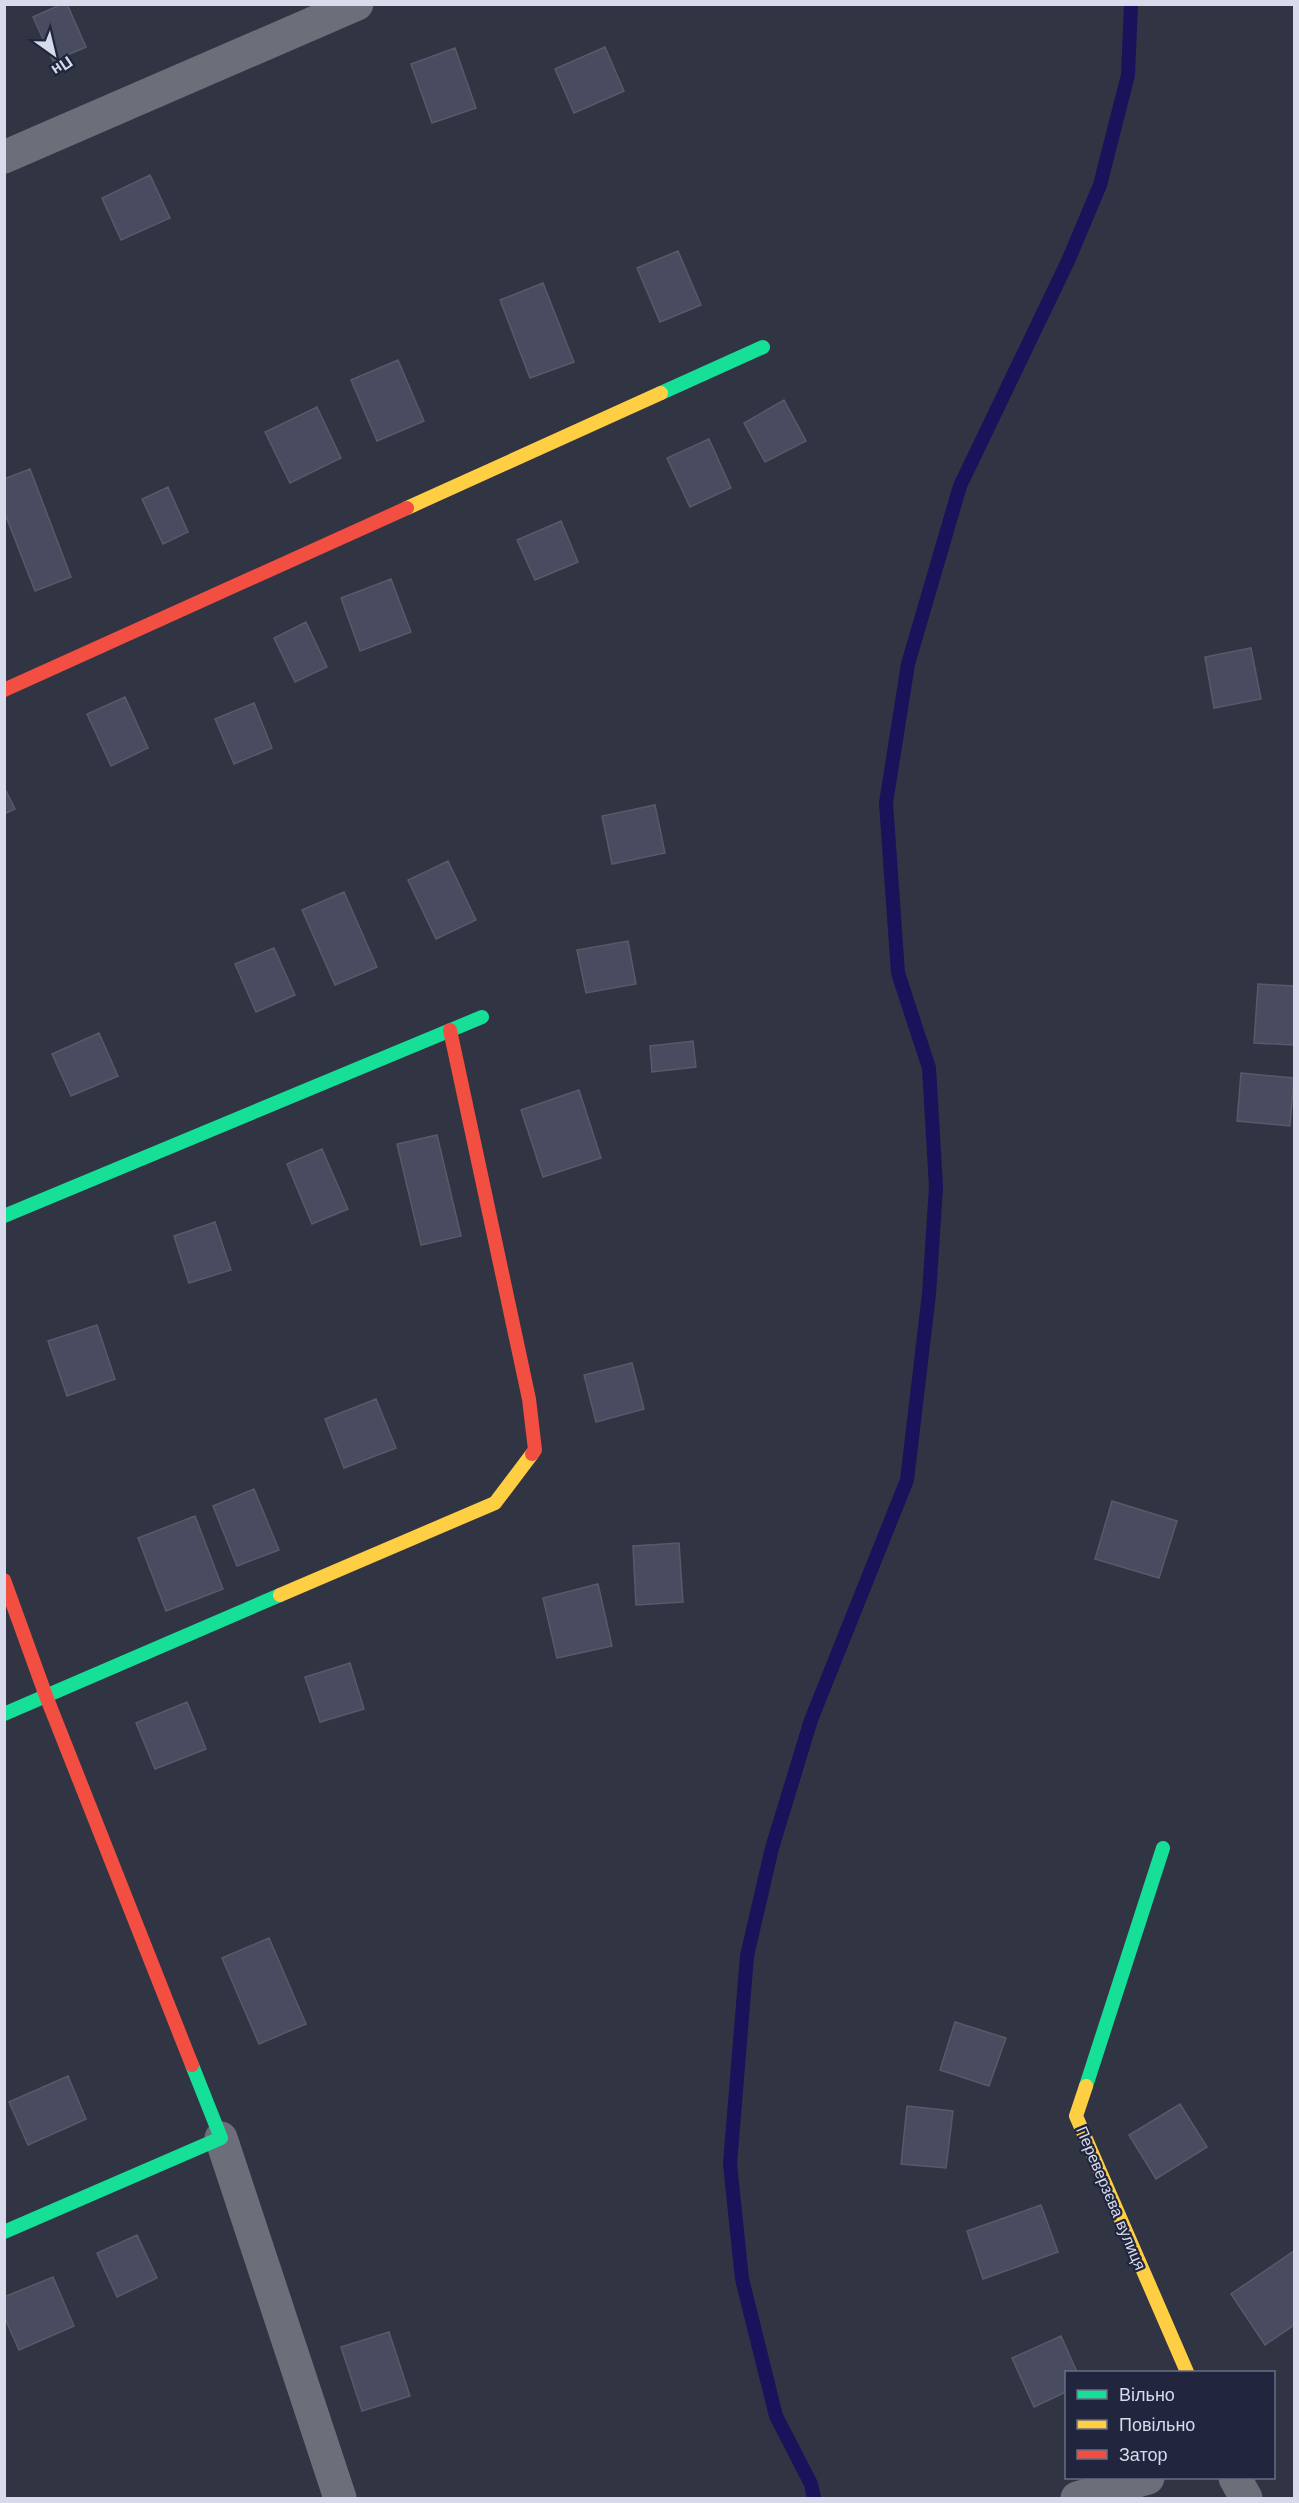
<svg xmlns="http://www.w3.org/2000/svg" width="1299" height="2503" viewBox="0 0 1299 2503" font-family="'Work Sans',sans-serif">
  <rect width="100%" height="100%" fill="#313442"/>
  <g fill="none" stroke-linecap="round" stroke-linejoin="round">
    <path stroke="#18135a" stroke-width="14" d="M814 2498 811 2484 776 2416 742 2279 730 2164 747 1956 772 1848 811 1720 907 1480 929 1294 936 1187 929 1068 898 973 886 803 908 664 960 486 1068 261 1100 185 1128 75 1131 4"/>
  </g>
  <path fill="#494c61" stroke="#585a66" stroke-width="1.5" d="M62 4H67L86 47 53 61 33 17Z
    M605 47 624 91 574 113 555 69Z
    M455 48 476 108 432 123 411 64Z
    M150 175 170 218 121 240 102 198Z
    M678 251 701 305 660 322 637 268Z
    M543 283 574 362 530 378 500 300Z
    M398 360 424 421 377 441 351 380Z
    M784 400 806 441 765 462 744 423Z
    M317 407 341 458 290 483 265 432Z
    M709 439 731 488 690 507 667 458Z
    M30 469 71 577 35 591 4 511V479Z
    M168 487 188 532 163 544 142 499Z
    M561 521 578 562 535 580 517 540Z
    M391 579 411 632 360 651 341 598Z
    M306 622 327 667 295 682 274 638Z
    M1251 648 1261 699 1214 708 1205 657Z
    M125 697 148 748 111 766 87 714Z
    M254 703 272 748 234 764 215 719Z
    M4 787 15 809 4 814Z
    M655 805 665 853 612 864 602 816Z
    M448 861 476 920 436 939 408 880Z
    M344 892 377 967 335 985 302 910Z
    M628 941 636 984 586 993 577 950Z
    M274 948 295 995 256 1012 235 964Z
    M1258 984 1294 986V1045L1254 1043Z
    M99 1033 118 1076 71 1096 52 1054Z
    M693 1041 696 1067 652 1072 650 1046Z
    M1241 1073 1294 1078 1290 1126 1237 1121Z
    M579 1090 601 1158 543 1177 521 1110Z
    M437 1135 461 1236 421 1245 397 1144Z
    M322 1149 348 1209 312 1224 287 1164Z
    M215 1222 231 1270 189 1283 174 1236Z
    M97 1325 115 1379 67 1396 48 1341Z
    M632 1363 644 1409 596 1422 584 1375Z
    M376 1399 396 1448 344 1468 325 1419Z
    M254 1489 279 1550 237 1566 213 1506Z
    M1112 1501 1177 1521 1159 1578 1095 1559Z
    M195 1516 223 1589 166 1611 138 1538Z
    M679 1543 683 1602 636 1605 633 1546Z
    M598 1584 612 1646 557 1658 543 1598Z
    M350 1663 364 1709 320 1722 305 1677Z
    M187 1702 206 1749 155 1769 136 1723Z
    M269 1938 306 2024 259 2044 222 1958Z
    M955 2022 1006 2038 989 2086 940 2070Z
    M68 2076 86 2119 28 2145 9 2102Z
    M1180 2104 1207 2147 1156 2179 1129 2135Z
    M907 2106 953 2111 946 2168 901 2164Z
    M1041 2205 1058 2252 983 2279 967 2231Z
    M137 2235 157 2278 117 2297 97 2253Z
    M1294 2251V2325L1265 2345 1231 2294Z
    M53 2277 74 2326 19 2350 4 2316V2297Z
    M389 2332 410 2396 362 2411 341 2347Z
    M1061 2336 1077 2372H1066V2392L1034 2407 1012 2358Z"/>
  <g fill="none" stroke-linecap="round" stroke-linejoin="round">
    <path stroke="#6c6e79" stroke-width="33" d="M4 157 357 4
      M221 2138 340 2498
      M1235 2478 1246 2498
      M1077 2498 1148 2478"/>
    <path stroke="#16e098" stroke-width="14" d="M661 393 763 347
      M4 1216 482 1017
      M4 1714 280 1595
      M1086 2086 1163 1848
      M4 2232 221 2138 192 2065"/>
    <path stroke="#ffcf43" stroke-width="14" d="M407 508 661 393
      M280 1595 495 1503 532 1454
      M1086 2086 1076 2116 1187 2372"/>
    <path stroke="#f24e42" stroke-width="14" d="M4 690 407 508
      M450 1030 529 1399 535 1450 532 1454
      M4 1580 46 1696 192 2065"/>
  </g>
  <g text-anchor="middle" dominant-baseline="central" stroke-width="4.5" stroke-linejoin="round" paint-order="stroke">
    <g font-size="16" fill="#d7dbeb" stroke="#21263e">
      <text transform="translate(1111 2198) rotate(67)">Переверзєва вулиця</text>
    </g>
  </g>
  <rect width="1299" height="2503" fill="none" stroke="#d7dbeb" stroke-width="12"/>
  <rect x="1065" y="2371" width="210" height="108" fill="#21263e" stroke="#6a6e83" stroke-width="1.5"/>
  <rect x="1077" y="2390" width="30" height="9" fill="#16e098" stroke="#6a6e83" stroke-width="1.5"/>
  <text x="1119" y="2401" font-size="18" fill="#d7dbeb">Вільно</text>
  <rect x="1077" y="2420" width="30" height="9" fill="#ffcf43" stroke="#6a6e83" stroke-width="1.5"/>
  <text x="1119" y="2431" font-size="18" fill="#d7dbeb">Повільно</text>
  <rect x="1077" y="2450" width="30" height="9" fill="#f24e42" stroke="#6a6e83" stroke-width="1.5"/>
  <text x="1119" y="2461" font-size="18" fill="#d7dbeb">Затор</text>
  <g transform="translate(54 54) rotate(146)" stroke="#21263e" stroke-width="4.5" paint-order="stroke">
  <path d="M0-4.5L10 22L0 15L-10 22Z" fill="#d7dbeb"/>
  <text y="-9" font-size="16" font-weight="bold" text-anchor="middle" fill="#d7dbeb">Пн</text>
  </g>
</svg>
